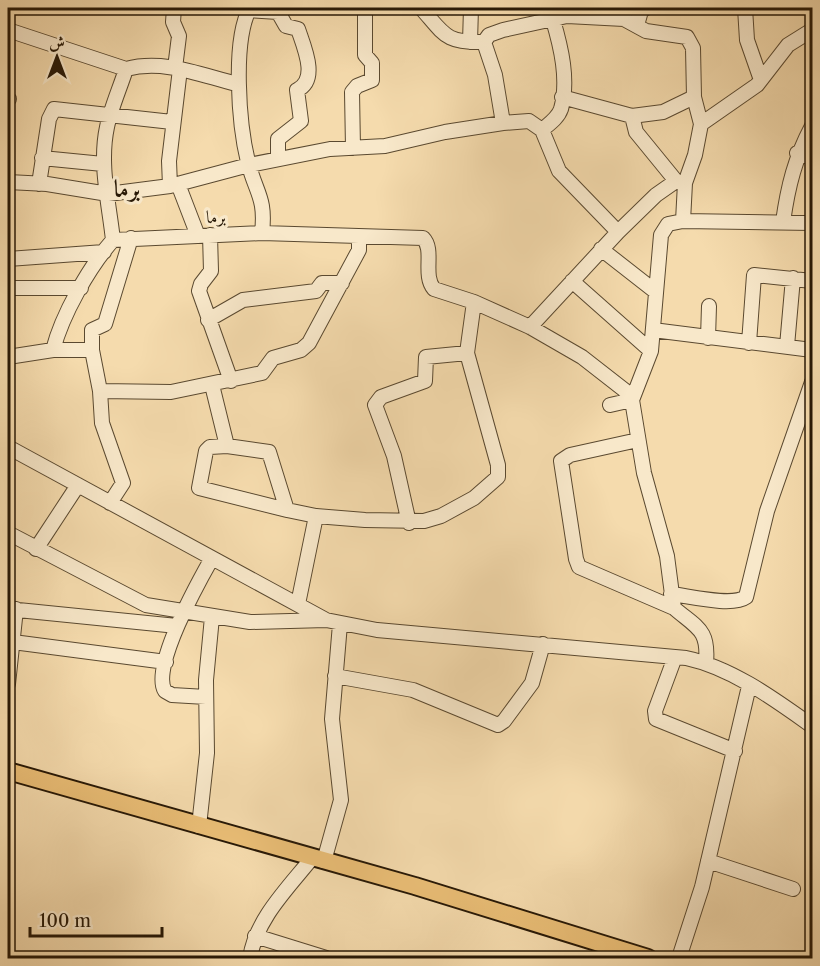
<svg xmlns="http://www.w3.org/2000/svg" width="820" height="966" viewBox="0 0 820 966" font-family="'Libre Caslon Text',Amiri,serif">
  <rect width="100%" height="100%" fill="#f5dbad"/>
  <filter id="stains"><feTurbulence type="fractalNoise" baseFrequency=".00333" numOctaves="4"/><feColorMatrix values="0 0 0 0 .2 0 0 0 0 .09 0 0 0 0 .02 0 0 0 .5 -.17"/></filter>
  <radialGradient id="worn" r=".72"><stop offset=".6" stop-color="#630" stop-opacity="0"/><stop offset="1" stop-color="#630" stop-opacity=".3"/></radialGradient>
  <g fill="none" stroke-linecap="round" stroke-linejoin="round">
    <g stroke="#5a4930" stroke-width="16">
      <path id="minor" d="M174 8 173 22 179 36 175 68
        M745 8 747 40 761 80
        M248 10 278 12 286 26 298 29C304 47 319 80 297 90L301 121 278 139V159
        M637 25 641 11 646 8
        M8 30 126 69
        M470 42 471 8
        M484 42 489 35 503 30 567 16 624 19 646 31 687 37 693 48 694 97 701 124
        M562 97 632 116 663 112 694 97
        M8 99H9
        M632 116 636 132 676 181
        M503 123 529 121 542 130 559 171 618 232 656 195 676 181 685 183
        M542 130C549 124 558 118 561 109 569 80 561 47 553 20
        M353 148 352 92 357 86 372 80V63L365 55V8
        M797 153 812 157
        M42 158 103 164
        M8 182 47 184 108 194 170 186 249 165 330 149 385 146 445 132 503 123 495 75 484 42C445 43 445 35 421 8
        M39 184 49 119 54 109 172 122
        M178 184 198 236
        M170 186 169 161 180 69
        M683 221 685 183 695 155 701 124 757 85 788 45 812 30
        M783 222C788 186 795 158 812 126
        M262 233 423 238C435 250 422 275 434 289L474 302 530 327 582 357 632 396
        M210 235 211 271 201 284 199 291 231 381
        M113 240C109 203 99 164 107 127 111 108 120 88 126 69 164 59 200 75 237 84
        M601 249 656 292
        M8 259 104 252
        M572 281 651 351
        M8 288H81
        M208 320 243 300 316 291 322 283H342
        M530 327 618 232
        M653 330 812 350
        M708 338 709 306
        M749 343 754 275 812 281
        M787 346 793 278
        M53 350H92V330L105 324 131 238
        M92 350 100 391 102 423 123 483 110 503
        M8 357 53 350C62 315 89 267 113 240L262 233C266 197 256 194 248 162 239 125 232 41 250 8
        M212 385 227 446 269 452 287 510 316 516 365 520 424 521 441 516 474 498 498 477V465L467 353 474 302
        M100 391 171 392 262 373 273 358 301 350 309 343 359 250V237
        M610 405 632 400
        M638 440 570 455 561 461 576 559 579 567 674 608
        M227 446 210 447 206 451 199 488 287 510
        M8 447 326 620 377 630 686 658C732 668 774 699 812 726
        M409 523 394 456 375 405 381 397 425 381 426 357 467 353
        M8 533 146 605 250 622 326 620
        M36 549 78 485
        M671 594C689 596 732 607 746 597L767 511 812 382
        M298 604 316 516
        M8 609 177 626
        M13 642 166 662
        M675 657 655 711 656 719 735 751
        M706 663C709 629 697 628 674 608L673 602 667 556 644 473 632 400 651 351 661 235 668 224 683 221 812 223
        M335 676 413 690 498 725 504 721 532 683 543 644
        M8 684 16 609
        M206 697 172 695 165 691C150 668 199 581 212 558
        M199 826 207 753 206 680 212 617
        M324 861 341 800 332 719 340 624
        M708 861 793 889
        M255 936 326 958
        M250 958C256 919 288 888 312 858
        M679 958 702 887 749 686
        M811 958 812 953"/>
    </g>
    <g stroke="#271806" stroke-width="20">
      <path id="major" d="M8 771 415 886 648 958"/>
    </g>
    <use href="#minor" stroke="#f8e8ca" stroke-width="14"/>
    <use href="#major" stroke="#eabe76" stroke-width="16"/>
  </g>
  <g text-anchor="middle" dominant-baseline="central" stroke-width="6" stroke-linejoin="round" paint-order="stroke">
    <g font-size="18" fill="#271806" stroke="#f8e8ca">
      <text transform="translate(216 217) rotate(-2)">برما</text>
    </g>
    <g font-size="24" font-weight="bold" fill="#271806" stroke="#f8e8ca">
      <text x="127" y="188">برما</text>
    </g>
  </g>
  <rect width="820" height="966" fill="none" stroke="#f5dbad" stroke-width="30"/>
  <rect x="9" y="9" width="802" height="948" fill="none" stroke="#271806" stroke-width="3"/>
  <rect x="15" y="15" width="790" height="936" fill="none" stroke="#271806" stroke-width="1.5"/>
  <g transform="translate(57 57)" stroke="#f8e8ca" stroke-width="4.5" paint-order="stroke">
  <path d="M0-4.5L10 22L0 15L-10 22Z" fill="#271806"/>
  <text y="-9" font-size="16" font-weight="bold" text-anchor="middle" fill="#271806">ش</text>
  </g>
  <path d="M30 927v9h132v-9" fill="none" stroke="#271806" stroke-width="3"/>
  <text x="39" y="927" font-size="18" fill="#271806" stroke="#f8e8ca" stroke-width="4.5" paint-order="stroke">100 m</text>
  <rect width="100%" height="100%" filter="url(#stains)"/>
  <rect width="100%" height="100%" fill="url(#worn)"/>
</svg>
